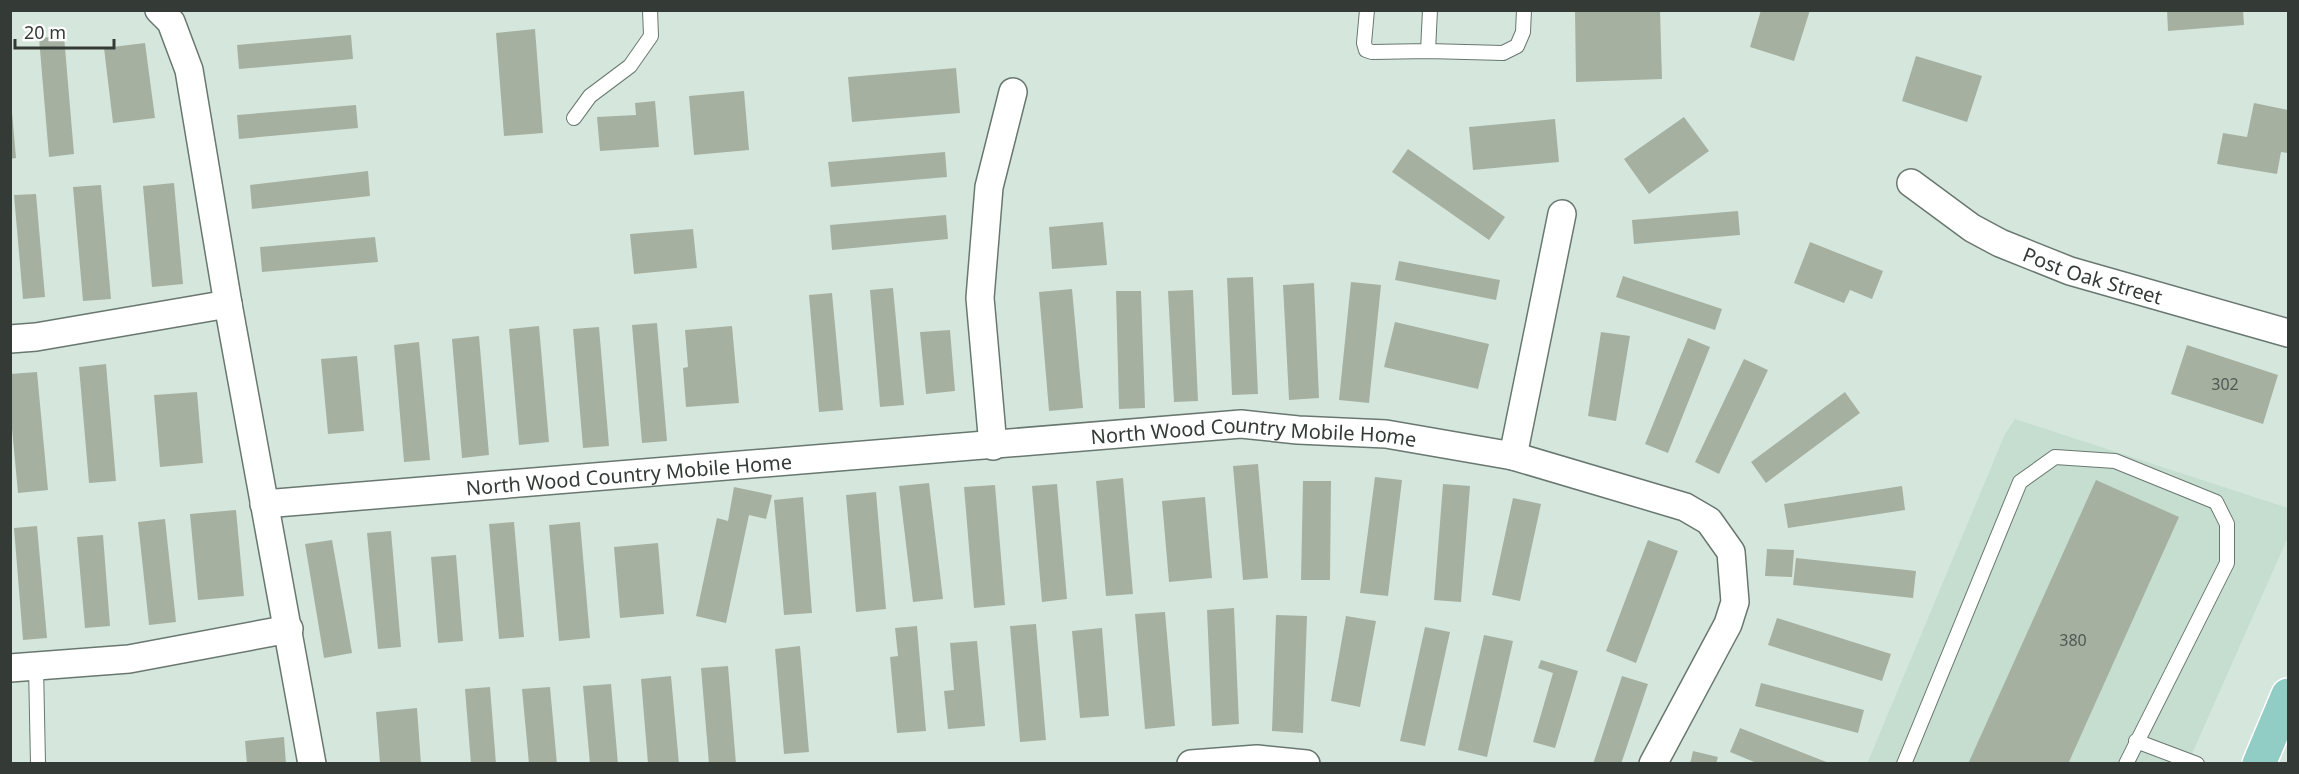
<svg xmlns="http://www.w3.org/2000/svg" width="2299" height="774" viewBox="0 0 2299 774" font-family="'Noto Sans',sans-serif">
  <rect width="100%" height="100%" fill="#d5e7dd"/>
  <path fill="#c5ded0" d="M2015 419 2288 508V537L2188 763 1867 764 2005 434Z"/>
  <path fill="#a5b0a1" d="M1575 10H1660L1662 79 1576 82Z
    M1761 10H1810L1794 61 1750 47Z
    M2167 10H2243L2244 25 2168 31Z
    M535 29 543 133 504 136 496 33Z
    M351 35 353 59 239 69 237 45Z
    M64 36 74 154 49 157 39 38Z
    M145 43 155 118 113 123 104 48Z
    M1916 56 1982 76 1967 122 1902 101Z
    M956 68 960 113 852 122 848 77Z
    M744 91 749 150 694 155 689 96Z
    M655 101 659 147 600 151 597 117 636 115 635 103Z
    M2254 103 2288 110V153L2281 152 2277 174 2217 164 2223 133 2247 137Z
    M356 105 358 128 239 139 237 115Z
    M10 112H12L16 158 10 159Z
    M1684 117 1709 151 1649 194 1624 159Z
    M1555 119 1559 162 1473 170 1469 127Z
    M1408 149 1505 217 1489 240 1392 172Z
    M945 152 947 177 831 187 828 162Z
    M368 171 370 196 252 209 250 185Z
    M174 183 183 284 152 287 143 186Z
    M101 185 111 299 83 301 73 187Z
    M36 194 45 297 23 299 14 195Z
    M1738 211 1740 235 1634 244 1632 220Z
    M946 215 948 239 832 250 830 225Z
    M1103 222 1107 265 1052 269 1049 227Z
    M693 229 697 268 634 274 630 234Z
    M375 237 378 262 262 272 260 247Z
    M1810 242 1883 271 1872 299 1850 290 1844 303 1794 283Z
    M1399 261 1500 280 1496 300 1395 280Z
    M1623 276 1722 309 1715 330 1616 297Z
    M1253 277 1258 394 1232 395 1227 278Z
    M1351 282 1381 285 1369 403 1339 400Z
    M1314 283 1319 398 1289 400 1283 285Z
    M893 288 904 405 880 407 870 290Z
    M1072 289 1083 408 1049 411 1039 292Z
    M1193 290 1198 401 1174 402 1168 291Z
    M1116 291H1141L1145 408 1119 409Z
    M832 293 843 410 819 412 809 295Z
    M1395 322 1489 344 1478 389 1384 367Z
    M657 323 667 441 642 443 632 325Z
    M539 326 549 442 519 445 509 329Z
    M732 326 739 403 686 407 683 368 688 367 685 330Z
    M599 327 609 446 583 448 573 329Z
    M950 330 955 391 926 394 920 332Z
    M1601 332 1630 336 1616 421 1588 416Z
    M479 336 489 455 462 458 452 339Z
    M1688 338 1710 347 1668 453 1645 444Z
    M419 342 430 460 404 462 394 345Z
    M2187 345 2278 375 2263 424 2171 394Z
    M357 356 364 431 328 434 321 359Z
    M1744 359 1768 370 1719 474 1695 462Z
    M106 364 116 481 89 483 79 367Z
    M37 372 48 490 18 493 10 407V374Z
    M197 392 203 463 160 467 154 395Z
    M1845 392 1860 413 1766 483 1751 462Z
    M1258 464 1268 578 1243 580 1233 466Z
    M1375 477 1402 480 1388 596 1360 593Z
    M1123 478 1133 594 1106 596 1096 481Z
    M2096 480 2179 517 2068 764H1968Z
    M1303 481H1331L1330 580H1301Z
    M929 483 943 599 913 602 899 486Z
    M1057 484 1067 599 1042 602 1032 486Z
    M1443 484 1470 486 1461 602 1434 600Z
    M995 485 1005 605 974 608 964 487Z
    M1902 486 1905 510 1788 528 1784 504Z
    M734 487 772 495 766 519 749 515 726 623 696 616 717 518 728 521Z
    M876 492 886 609 856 612 846 495Z
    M803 497 812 613 784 615 774 500Z
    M1205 497 1212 578 1169 582 1162 501Z
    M1513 498 1541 504 1520 601 1492 595Z
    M236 510 244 596 198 600 190 514Z
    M165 519 176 622 149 625 138 522Z
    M514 522 524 637 499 639 489 524Z
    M580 522 590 638 559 641 549 525Z
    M37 526 47 638 23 640 14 528Z
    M391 531 401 647 378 649 367 533Z
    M103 535 110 626 85 628 77 537Z
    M332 540 352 653 324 658 305 544Z
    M1648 540 1678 551 1636 663 1606 651Z
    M658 543 664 614 620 618 614 547Z
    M1767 549 1794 550 1792 577 1765 576Z
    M456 555 463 641 438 643 431 557Z
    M1796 558 1916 571 1913 598 1793 585Z
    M1234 608 1239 724 1212 726 1207 610Z
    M1165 612 1175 726 1145 729 1135 614Z
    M1276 615 1307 616 1303 733 1272 731Z
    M1346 616 1376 621 1360 707 1331 701Z
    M1777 618 1891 654 1882 681 1768 645Z
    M1036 624 1046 740 1020 742 1010 626Z
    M917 626 926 731 897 733 890 657 898 656 895 628Z
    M1425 627 1450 632 1425 746 1400 741Z
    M1102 628 1109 716 1080 718 1072 631Z
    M1484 635 1513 641 1487 757 1458 750Z
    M977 641 985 726 948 729 944 691 954 690 950 643Z
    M800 646 809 752 784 754 775 649Z
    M1541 660 1578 671 1555 748 1533 742 1553 673 1538 668Z
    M728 666 736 764H709L701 668Z
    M671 676 679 764H648L641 679Z
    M1622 676 1648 684 1621 764H1593Z
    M1761 683 1864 710 1858 733 1755 706Z
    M611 684 618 764H590L583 686Z
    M490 687 496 764H471L465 689Z
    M550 687 557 764H529L522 689Z
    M417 708 421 764H380L376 712Z
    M1740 728 1829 763V764H1759L1730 752Z
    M284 737 286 764H247L245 741Z
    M1693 751 1718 757 1716 764H1690Z"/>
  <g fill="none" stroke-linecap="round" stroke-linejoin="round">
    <g stroke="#69786f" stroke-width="16">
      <path id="service" d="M1367 10 1364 43 1366 50 1372 52 1428 51
        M1430 10 1428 51 1503 53 1517 46 1523 32 1524 10
        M574 118 590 96 630 66 651 36 650 10
        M36 666 38 764
        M2136 741 2197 764
        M1904 764 2020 482 2055 457 2115 461 2216 502 2227 524V563L2126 764"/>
    </g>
    <g stroke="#69786f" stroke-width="30">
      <g id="minor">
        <path d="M159 10 171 22 189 70 228 304 312 764"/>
        <path id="s1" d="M1911 183 1972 228 2000 243 2070 271 2288 333"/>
        <path d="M10 339 36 337 228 304"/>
        <path d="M993 446 980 298 989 187 1013 92"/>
        <path d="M1513 456 1562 214"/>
        <path id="s2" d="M264 504 1241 424 1298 430 1386 434 1513 456 1685 507 1709 521 1731 552 1735 602 1728 624 1653 764"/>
        <path d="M10 668 129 659 289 629"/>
        <path d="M1191 764 1257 759 1306 764"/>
      </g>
    </g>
    <g stroke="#fff" stroke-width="36">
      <path id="primary" d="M2259 764 2288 695"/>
    </g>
    <use href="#service" stroke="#fff" stroke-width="14"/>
    <use href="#minor" stroke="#fff" stroke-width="27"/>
    <use href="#primary" stroke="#91cdc4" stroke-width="33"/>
  </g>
  <g text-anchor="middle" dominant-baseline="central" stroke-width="4.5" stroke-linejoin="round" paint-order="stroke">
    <g font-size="16" fill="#505852">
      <text x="2225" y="384">302</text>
      <text x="2073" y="640">380</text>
    </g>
    <g font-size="20" fill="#343b37" stroke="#fff">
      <text stroke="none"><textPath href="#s1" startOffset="206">Post Oak Street</textPath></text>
      <text stroke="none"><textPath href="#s2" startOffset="993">North Wood Country Mobile Home</textPath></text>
      <text stroke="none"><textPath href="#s2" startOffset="366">North Wood Country Mobile Home</textPath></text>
    </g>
  </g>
  <rect width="2299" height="774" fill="none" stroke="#343b37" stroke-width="24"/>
  <path d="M15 39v9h99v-9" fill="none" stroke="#343b37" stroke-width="3"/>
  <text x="24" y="39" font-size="18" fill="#343b37" stroke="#ffffff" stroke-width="4.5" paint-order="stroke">20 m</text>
</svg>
